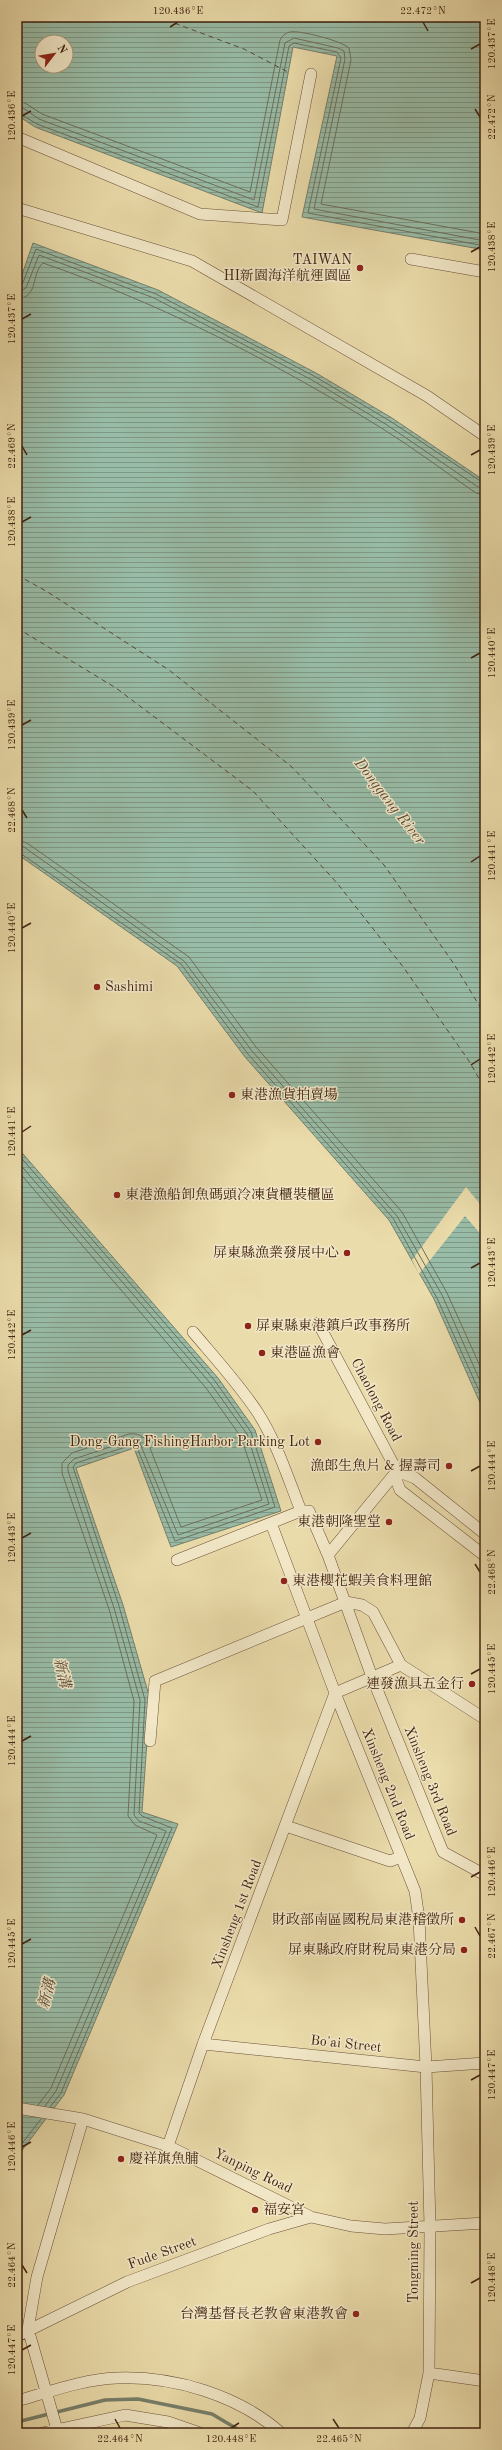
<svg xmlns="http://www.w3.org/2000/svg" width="502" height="2450" viewBox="0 0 502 2450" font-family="'Old Standard TT','Noto Serif TC',serif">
  <defs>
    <pattern id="water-rules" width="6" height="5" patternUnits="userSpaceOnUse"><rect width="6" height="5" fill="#98bca7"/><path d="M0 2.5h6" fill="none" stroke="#7e9887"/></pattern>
  </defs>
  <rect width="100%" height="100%" fill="#ebdcab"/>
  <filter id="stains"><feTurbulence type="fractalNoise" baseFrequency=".005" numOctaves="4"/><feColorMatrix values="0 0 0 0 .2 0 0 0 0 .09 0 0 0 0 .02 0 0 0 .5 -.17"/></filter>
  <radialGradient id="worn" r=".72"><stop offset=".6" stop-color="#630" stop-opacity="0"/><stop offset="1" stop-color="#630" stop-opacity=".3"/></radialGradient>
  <path fill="url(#water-rules)" stroke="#767f6b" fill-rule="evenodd" d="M17 17H485V250L302 217 337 56 293 47 262 213 35 127 17 115ZM42 42H66V66H42Z
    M33 243 158 290 316 373 392 418 485 481V1414L434 1299 389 1220 245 1057 177 966 17 854V289Z
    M17 1147 218 1378 255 1430 281 1511 171 1547 134 1448 76 1468 123 1605 150 1699 142 1812 178 1824 64 2095 17 2157Z"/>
  <path fill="#ebdcab" d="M466 1187 485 1210V1239L465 1216 419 1274 412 1260Z"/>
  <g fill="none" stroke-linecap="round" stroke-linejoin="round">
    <path stroke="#6d705c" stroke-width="1" d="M17 101 25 103 42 114 250 192 280 40C282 36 285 33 290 32 300 30 342 41 349 48L351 60 321 204 485 234
      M17 107 23 108 39 119 254 200 285 43 294 38 338 48 344 51 345 59 314 209 485 241
      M17 112 37 124 258 207 289 46 294 43 337 52 341 58 308 213 485 246
      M17 288 22 285 36 249 156 294 314 376 390 421 485 484
      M17 293 26 288 39 255 154 298 312 380 387 425 478 487 485 489
      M17 299C39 298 31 273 43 263 162 304 276 363 383 429 415 449 445 472 476 493L485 495
      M17 840 27 843 189 957 256 1047 402 1212 447 1293 485 1377
      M17 846 24 847 184 961 252 1051 397 1216 442 1295 485 1392
      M17 851 181 964 248 1054 393 1218 437 1298 485 1404
      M17 1153 215 1381 251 1432 275 1507 175 1541 136 1445H132L76 1463 73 1467 119 1606 145 1700 139 1813 142 1816 172 1828 61 2093 50 2107
      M17 1161 211 1384 247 1434 269 1504 178 1535 139 1441 131 1440 74 1459 68 1465V1471L114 1608 140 1700 134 1815 139 1821 166 1831 56 2091 45 2106
      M17 1170 206 1388 241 1437 262 1500 181 1527 148 1443C144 1436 138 1433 129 1434L72 1453 62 1463V1473L109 1609 134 1701 128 1816 135 1825 157 1835 51 2088 38 2105
      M17 2150 41 2119"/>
    <path stroke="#767f6b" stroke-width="3.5" d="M17 2422 105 2400 138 2399 212 2414 244 2433"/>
    <path stroke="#584936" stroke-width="1" stroke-dasharray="5 4" stroke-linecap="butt" d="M158 17 244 49 288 72
      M17 575 46 591 169 670 292 767 384 865 454 964 485 1015
      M17 628 116 688 253 791 337 883 404 968 469 1061 485 1089"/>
    <g stroke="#6c5138" stroke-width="12">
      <path id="street" d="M17 137 200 214 282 220 311 74
        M17 208 192 261 427 396 485 436
        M411 259 485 272
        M318 1323 397 1471V1482L400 1490 485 1556
        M193 1332C215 1358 239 1384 258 1413 277 1443 288 1478 301 1511
        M397 1471 415 1478 485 1534
        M271 1523 335 1693 415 1891 419 1919 426 2067 430 2227 429 2373 420 2418 412 2433
        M328 1555 397 1471
        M177 1560 301 1511H309L328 1555 372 1677 443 1852 485 1875
        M150 1741 155 1681 346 1602 362 1605 373 1612 401 1665 485 1719
        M286 1826 390 1861 401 1857
        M203 2044 426 2067 485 2063
        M17 2108 83 2119 168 2146 311 2217 351 2226 385 2229 485 2223
        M168 2146 203 2044 335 1693 401 1665
        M17 2336 127 2282 269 2229 311 2217
        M429 2373 485 2381
        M17 2401C49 2392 84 2379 117 2378 174 2376 238 2395 281 2433
        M42 2433 125 2415 168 2422 200 2433
        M58 2433 28 2329 37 2277 83 2119"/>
    </g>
    <use href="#street" stroke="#f2e8c8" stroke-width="11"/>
  </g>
  <path fill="none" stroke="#422311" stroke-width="1.5" d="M423 22 428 31M170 27 178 22M471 49 480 44M475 109 480 117M22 116 31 111M471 252 480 247M22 319 31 314M22 446 27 455M471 455 480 450M22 522 31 517M471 658 480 653M22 725 31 720M22 810 27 818M471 862 480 856M22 928 31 923M471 1065 480 1059M22 1132 31 1126M471 1268 480 1263M22 1335 31 1330M471 1471 480 1466M22 1538 31 1533M475 1564 480 1572M471 1674 480 1669M22 1741 31 1736M471 1877 480 1872M475 1927 480 1936M22 1944 31 1939M471 2080 480 2075M22 2147 31 2142M22 2265 27 2273M471 2283 480 2278M22 2350 31 2345M115 2419 120 2428M333 2419 339 2428M231 2428 239 2423"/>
  <g fill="#8f2418" stroke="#f2e8c8" stroke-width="1.5">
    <circle cx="360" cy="268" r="4"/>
    <circle cx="97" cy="987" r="4"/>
    <circle cx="232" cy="1095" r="4"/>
    <circle cx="117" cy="1195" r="4"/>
    <circle cx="347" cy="1253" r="4"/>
    <circle cx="248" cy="1326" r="4"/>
    <circle cx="262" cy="1353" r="4"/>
    <circle cx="318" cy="1442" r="4"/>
    <circle cx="449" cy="1466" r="4"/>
    <circle cx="389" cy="1522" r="4"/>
    <circle cx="284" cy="1581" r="4"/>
    <circle cx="472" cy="1684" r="4"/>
    <circle cx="462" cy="1920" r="4"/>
    <circle cx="464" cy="1950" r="4"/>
    <circle cx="121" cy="2159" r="4"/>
    <circle cx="255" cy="2210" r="4"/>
    <circle cx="356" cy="2314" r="4"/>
  </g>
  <g text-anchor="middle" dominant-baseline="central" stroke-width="3" stroke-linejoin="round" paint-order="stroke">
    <g font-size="14" fill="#422311" stroke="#f2e8c8" text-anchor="end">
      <text x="352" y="260">TAIWAN<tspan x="352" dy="16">HI新園海洋航運園區</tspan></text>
      <text x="105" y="987" text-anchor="start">Sashimi</text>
      <text x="240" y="1095" text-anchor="start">東港漁貨拍賣場</text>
      <text x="125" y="1195" text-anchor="start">東港漁船卸魚碼頭冷凍貨櫃裝櫃區</text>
      <text x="339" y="1253">屏東縣漁業發展中心</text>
      <text x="256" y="1326" text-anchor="start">屏東縣東港鎮戶政事務所</text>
      <text x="270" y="1353" text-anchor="start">東港區漁會</text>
      <text x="310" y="1442">Dong-Gang FishingHarbor Parking Lot</text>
      <text x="441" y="1466">漁郎生魚片 &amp; 握壽司</text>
      <text x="381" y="1522">東港朝隆聖堂</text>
      <text x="292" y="1581" text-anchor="start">東港櫻花蝦美食料理館</text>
      <text x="464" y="1684">連發漁具五金行</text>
      <text x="454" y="1920">財政部南區國稅局東港稽徵所</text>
      <text x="456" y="1950">屏東縣政府財稅局東港分局</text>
      <text x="129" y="2159" text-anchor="start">慶祥旗魚脯</text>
      <text x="263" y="2210" text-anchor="start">福安宮</text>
      <text x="348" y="2314">台灣基督長老教會東港教會</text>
    </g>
    <g font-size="14" fill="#422311" stroke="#f2e8c8">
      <text transform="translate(376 1400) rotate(62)">Chaolong Road</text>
      <text transform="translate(430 1781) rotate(68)">Xinsheng 3rd Road</text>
      <text transform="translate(388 1784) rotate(68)">Xinsheng 2nd Road</text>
      <text transform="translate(237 1914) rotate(-69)">Xinsheng 1st Road</text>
      <text transform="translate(346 2044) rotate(6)">Bo'ai Street</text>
      <text transform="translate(253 2171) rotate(26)">Yanping Road</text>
      <text transform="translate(414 2252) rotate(-90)">Tongming Street</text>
      <text transform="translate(162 2253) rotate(-20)">Fude Street</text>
    </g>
    <g font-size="15" font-style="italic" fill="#584936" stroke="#f2e8c8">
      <text transform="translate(389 802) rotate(52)">Donggang River</text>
      <text transform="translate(61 1673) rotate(77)">新溝</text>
      <text transform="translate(48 1994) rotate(-76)">新溝</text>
    </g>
  </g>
  <rect width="502" height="2450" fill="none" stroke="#ebdcab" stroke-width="44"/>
  <g transform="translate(54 54) rotate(59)"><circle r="19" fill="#f2e8c8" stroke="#ac997f"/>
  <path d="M0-3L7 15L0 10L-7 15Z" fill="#8f2418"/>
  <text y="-6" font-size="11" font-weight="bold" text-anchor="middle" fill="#422311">N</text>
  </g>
  <rect x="22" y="22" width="458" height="2406" fill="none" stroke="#422311" stroke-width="1.5"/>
  <g font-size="10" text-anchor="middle" fill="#422311">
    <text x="178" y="14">120.436°E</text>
    <text x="423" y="14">22.472°N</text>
    <text transform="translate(491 44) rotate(-90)" y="4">120.437°E</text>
    <text transform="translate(11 116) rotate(-90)" y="4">120.436°E</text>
    <text transform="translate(491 117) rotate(-90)" y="4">22.472°N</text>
    <text transform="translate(491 247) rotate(-90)" y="4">120.438°E</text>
    <text transform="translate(11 319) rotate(-90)" y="4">120.437°E</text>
    <text transform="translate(11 446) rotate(-90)" y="4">22.469°N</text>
    <text transform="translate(491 450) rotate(-90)" y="4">120.439°E</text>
    <text transform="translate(11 522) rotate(-90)" y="4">120.438°E</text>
    <text transform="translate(491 653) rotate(-90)" y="4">120.440°E</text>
    <text transform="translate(11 725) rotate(-90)" y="4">120.439°E</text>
    <text transform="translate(11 810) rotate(-90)" y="4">22.468°N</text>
    <text transform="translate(491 856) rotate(-90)" y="4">120.441°E</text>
    <text transform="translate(11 928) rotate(-90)" y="4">120.440°E</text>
    <text transform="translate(491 1059) rotate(-90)" y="4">120.442°E</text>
    <text transform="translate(11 1132) rotate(-90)" y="4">120.441°E</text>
    <text transform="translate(491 1263) rotate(-90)" y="4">120.443°E</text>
    <text transform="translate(11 1335) rotate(-90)" y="4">120.442°E</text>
    <text transform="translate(491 1466) rotate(-90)" y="4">120.444°E</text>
    <text transform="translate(11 1538) rotate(-90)" y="4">120.443°E</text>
    <text transform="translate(491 1572) rotate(-90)" y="4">22.468°N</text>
    <text transform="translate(491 1669) rotate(-90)" y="4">120.445°E</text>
    <text transform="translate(11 1741) rotate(-90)" y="4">120.444°E</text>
    <text transform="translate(491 1872) rotate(-90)" y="4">120.446°E</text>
    <text transform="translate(491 1936) rotate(-90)" y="4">22.467°N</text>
    <text transform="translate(11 1944) rotate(-90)" y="4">120.445°E</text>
    <text transform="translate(491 2075) rotate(-90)" y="4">120.447°E</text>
    <text transform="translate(11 2147) rotate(-90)" y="4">120.446°E</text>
    <text transform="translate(11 2265) rotate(-90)" y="4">22.464°N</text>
    <text transform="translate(491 2278) rotate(-90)" y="4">120.448°E</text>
    <text transform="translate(11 2350) rotate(-90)" y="4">120.447°E</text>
    <text x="120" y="2442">22.464°N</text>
    <text x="231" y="2442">120.448°E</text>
    <text x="339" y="2442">22.465°N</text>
  </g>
  <rect width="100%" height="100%" filter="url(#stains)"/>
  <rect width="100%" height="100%" fill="url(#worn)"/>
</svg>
